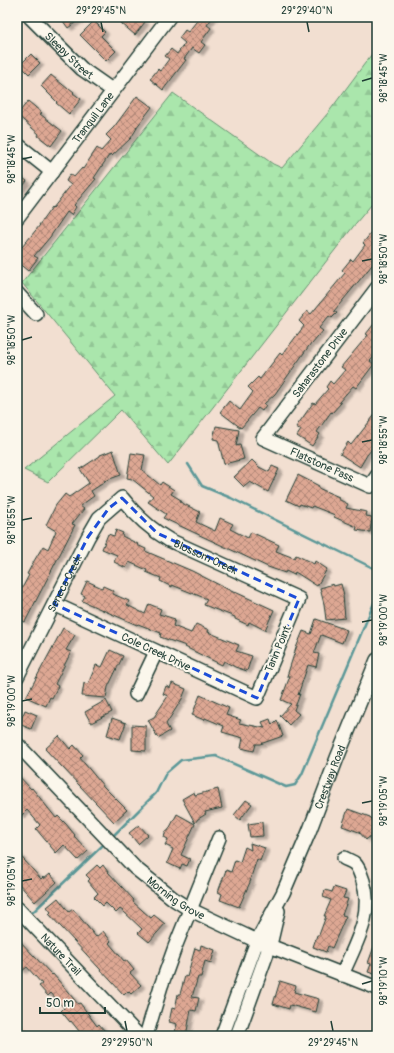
<svg xmlns="http://www.w3.org/2000/svg" width="394" height="1053" viewBox="0 0 394 1053" font-family="Pangolin,sans-serif">
  <defs>
    <pattern id="forest-firs" width="22" height="20" patternUnits="userSpaceOnUse"><rect width="22" height="20" fill="#aae6ac"/><path d="M5 1l3.5 6h-7zM16 11l3.5 6h-7z" fill="#92c695"/></pattern>
    <pattern id="building-cross-hatch" width="8" height="8" patternUnits="userSpaceOnUse"><rect width="8" height="8" fill="#dda793"/><path d="M0 0l8 8M0 8l8-8" fill="none" stroke="#b38979"/></pattern>
    <filter id="shadow"><feDropShadow dx="4" dy="2.5" stdDeviation="1" flood-color="#0004"/></filter>
  </defs>
  <rect width="100%" height="100%" fill="#f2dfd1"/>
  <filter id="ink" filterUnits="userSpaceOnUse"><feTurbulence type="fractalNoise" baseFrequency=".025" numOctaves="2"/><feDisplacementMap in="SourceGraphic" scale="8" xChannelSelector="R" yChannelSelector="G"/><feConvolveMatrix kernelMatrix="1 2 1 2 8 2 1 2 1" color-interpolation-filters="sRGB"/></filter>
  <g filter="url(#ink)">
    <path fill="#eccebe" d="M17 1018 33 1036H17Z"/>
    <path fill="url(#forest-firs)" stroke="#649270" d="M377 47V198L356 223 168 465 121 410 48 482 24 470 115 396 22 283 173 93 273 164 282 168 328 113Z"/>
    <g fill="none" stroke-linecap="round" stroke-linejoin="round">
      <path stroke="#5c9898" stroke-width="2.5" d="M188 464 202 486 231 498 377 570
        M114 835 156 793 166 773 181 760 216 756 286 787 295 785 302 774 377 596
        M33 912 102 846
        M17 927 19 925"/>
    </g>
    <path fill="url(#building-cross-hatch)" stroke="#1f3d34" filter="url(#shadow)" d="M60 17H83L68 28Z
      M126 17H139L145 22 135 35 121 23Z
      M200 17H213L207 25 211 28 201 42 205 45 199 53 192 48 184 59 186 60 163 90 150 79 158 69 160 71 169 59 165 56 171 49 177 54 185 43 179 38 185 30 188 32Z
      M94 21 105 32 101 36 116 51 106 61 80 35Z
      M31 54 40 63 29 74 20 65Z
      M51 75 68 89 69 88 74 92 73 93 81 99 69 114 56 103 57 102 41 86Z
      M137 96 152 107 136 128H137L131 138 112 156 110 154 94 178 96 179 74 205 76 207 71 215 67 212 50 237 34 256 38 258 28 271 17 262 20 257 17 255V243L22 247 40 225H39L52 207 53 208 71 185 66 181 70 174 74 177 82 168 83 169 97 148 101 151 111 140 106 135 114 127Z
      M28 101 42 113 40 114 62 131 51 146 38 136 39 134 17 115Z
      M17 174 27 181 17 194Z
      M377 228V259L334 311 337 313 332 318 329 316 319 328 323 331 312 344 311 343 275 394 264 404 266 405 262 411 258 408 241 428 220 412 229 401 240 410 253 392 248 387 258 377 260 379 280 353 282 355 304 326 299 321 307 311 311 314 345 273 342 270 351 259 353 261 365 245 363 243 371 233 372 234Z
      M377 320V353L370 361 374 364 356 388 353 386 339 402 341 403 332 413 331 412 317 432 320 434 312 446 297 436 301 430 296 427 313 403 315 404 328 389 326 387 330 381 333 384 345 370 341 367 368 335 366 334Z
      M377 412V434L374 437 377 439V443L367 455 360 467 340 454 348 442 351 445Z
      M216 426 239 430 236 446 240 445 244 459 224 464 218 440 213 439Z
      M113 450 121 475 104 481 105 482 91 491 94 496 80 506 84 509 72 524 75 525 25 622 17 618V591L20 592 29 575 27 574 34 561 43 546 48 549 56 531 46 525 56 505 65 494 69 497 89 483 80 469 100 456V455Z
      M131 453 145 455 142 470 160 485 162 482 174 490 171 494 181 500 180 502 200 512 196 522 215 531 220 518 233 524 230 529 248 538 251 532 279 545 276 551 294 558 296 555 314 564 315 561 327 569 317 586 295 572 294 575 286 571 285 573 268 567 163 518 166 514 148 502 153 496 132 479 127 478Z
      M252 460 259 467 269 472 272 466 279 469 268 492 250 482 244 487 234 477Z
      M298 475 319 486 318 488 339 497 338 499 348 504 346 508 367 512 366 516 372 517 370 532 356 530 357 527 334 517 335 515 312 506 311 508 300 504 299 506 286 500Z
      M116 530 123 533 122 536 138 544 137 545 146 549 145 551 192 571 235 593V592L274 610 265 630 249 622 248 625 235 619V617L204 605 207 599 172 585V587L160 581 161 578 146 572 147 570 129 562 126 568 114 562 117 555 102 549 108 534 114 536Z
      M87 581 102 588 103 586 114 591 113 594 129 601 127 605 145 614 149 604 161 609 159 614 175 619 173 626 191 633 196 624 209 630 208 632 239 645 236 651 252 656 247 671 235 667 224 661 222 665 185 647 186 646 160 637 161 633 138 624 137 625 82 601 85 596 81 594Z
      M333 584 334 586 341 584 344 595H343L345 618 326 620 324 604 320 588Z
      M316 619 347 630 342 643 321 635 314 653 319 654 316 667 308 665 298 695 300 694 294 710 299 714 289 725 280 716 291 704 281 700 290 676H287L296 648 303 631 311 634Z
      M63 628 75 635 66 650 71 652 55 684 58 686 52 698 50 697 46 706 26 697Z
      M110 650 123 656 108 687 106 698 82 696 84 683 88 684 96 665 102 667Z
      M172 683 186 689 182 699 166 724 170 731 158 738 148 720 154 717 168 696 163 694 166 686 170 688Z
      M200 695 229 708 226 715 241 720 239 723 265 728 262 722 270 719 272 725 277 720 283 736 260 744H256L254 751 241 748 243 738 222 732 224 726 205 718 204 720 192 715Z
      M106 700 112 712 91 723 85 712Z
      M25 710 37 715 31 729 19 724Z
      M112 718 126 723 120 739 107 735Z
      M132 725 146 726V751L132 750Z
      M59 736 70 749 74 745 83 755 80 758 104 787 127 810 114 822 45 749Z
      M17 774 31 789 32 788 56 818 58 816 66 824 75 835 74 836 88 851 78 860 64 845 56 853 36 829 40 825 27 810 21 816 17 812Z
      M218 789 222 808 205 812 206 814 198 819 195 823 182 799 194 792 195 795Z
      M246 800 252 804 240 820 234 815Z
      M348 809 370 817 377 824V830L366 840 359 832 342 826Z
      M177 814 195 824 181 855 190 859 187 866 182 864 180 869 167 863 173 849 165 845 168 839 164 837 166 831H168Z
      M262 822 263 836 250 837 248 824Z
      M139 825 148 835 138 844 129 833Z
      M250 843 265 848 260 861 257 859 250 880H251L239 907 220 900 222 894 218 892 226 870 231 872 235 860 240 862 245 847 251 850Z
      M17 852 41 879 43 877 44 879 50 874 57 882 35 902 17 882Z
      M97 865 100 868 103 865 108 872 134 900 133 902 151 918 154 915 165 924 149 942 138 933 142 929 123 911 120 909 116 913 106 903 103 906 94 897 98 893 88 881 90 879 86 875Z
      M334 887 346 891 343 898 348 899 342 915 346 916 332 948 328 946 326 952 313 947 317 935H319L326 916H324L331 900 323 897 325 890 332 892Z
      M58 898 69 912 73 909 96 937 103 931 111 941 109 943 124 961 126 960 134 970 130 973 141 985 131 994 128 991 124 995 49 914 51 912 47 907Z
      M17 938 52 975 53 974 78 1004 80 1003 97 1026 99 1024 109 1036H83L71 1021 70 1022 61 1011 64 1008 51 993 48 996 39 986 42 984 27 967 22 971 17 966Z
      M376 941 377 942V975L368 972 371 964 368 963Z
      M201 945 215 950 211 963 205 961 201 977H198L192 997 199 998 196 1011 191 1010 186 1036H174L177 1024 169 1022 172 1008 175 1009 178 994H180L185 976 187 977 195 948 200 950Z
      M280 981 296 986 294 992 319 999 316 1012 290 1005 289 1009 273 1004Z"/>
    <g fill="none" stroke-linecap="round" stroke-linejoin="round">
      <g stroke="#1f3d34" stroke-width="16">
        <g id="minor">
          <path id="s1" d="M30 17 82 69 112 90"/>
          <path d="M17 144 52 172"/>
          <path id="s2" d="M17 218 169 17"/>
          <path id="s3" d="M377 288 263 438 370 486 377 476"/>
          <path d="M17 293 36 314"/>
          <path id="s4" d="M17 677 88 537 99 518 122 498C136 516 150 529 169 540L299 599 257 698 54 604"/>
          <path d="M136 694 156 652"/>
          <path id="s5" d="M17 744 135 868 175 900 191 910 257 941 377 988"/>
          <path id="s6" d="M17 908 139 1036"/>
          <path d="M342 975C355 944 374 915 363 881 361 875 359 868 355 864 352 861 347 860 344 858"/>
          <path d="M146 1036 161 986 175 947 219 838"/>
          <path id="s7" d="M222 1036 257 941 283 893 309 832 337 758 377 660"/>
          <path d="M237 1036 270 945 278 911"/>
        </g>
      </g>
      <use href="#minor" stroke="#fbf7ec" stroke-width="13"/>
    </g>
  </g>
  <path fill="none" stroke="#1d4ed8" stroke-width="3" stroke-dasharray="8 5" stroke-linejoin="round" d="M122 498 157 533 299 599 257 698 54 604 88 537 109 508Z"/>
  <path fill="none" stroke="#1f3d34" stroke-width="1.5" d="M101 22 103 32M307 22 309 32M362 81 372 78M22 159 32 157M362 261 372 259M22 340 32 337M362 442 372 440M22 520 32 518M362 622 372 620M22 701 32 699M362 803 372 801M22 881 32 879M362 984 372 981M125 1021 127 1031M331 1021 333 1031"/>
  <g text-anchor="middle" dominant-baseline="central" stroke-width="4" stroke-linejoin="round" paint-order="stroke">
    <g font-size="11" fill="#1f3d34" stroke="#fbf7ec">
      <text stroke="none"><textPath href="#s1" startOffset="55">Sleepy Street</textPath></text>
      <text stroke="none"><textPath href="#s2" startOffset="126">Tranquil Lane</textPath></text>
      <text transform="translate(320 363) rotate(-53)">Saharastone Drive</text>
      <text stroke="none"><textPath href="#s3" startOffset="253">Flatstone Pass</textPath></text>
      <text stroke="none"><textPath href="#s4" startOffset="313">Blossom Creek</textPath></text>
      <text stroke="none"><textPath href="#s4" startOffset="105">Seneca Creek</textPath></text>
      <text transform="translate(278 649) rotate(-67)">Tarin Point</text>
      <text transform="translate(156 652) rotate(25)">Cole Creek Drive</text>
      <text stroke="none"><textPath href="#s7" startOffset="281">Crestway Road</textPath></text>
      <text stroke="none"><textPath href="#s5" startOffset="222">Morning Grove</textPath></text>
      <text stroke="none"><textPath href="#s6" startOffset="64">Nature Trail</textPath></text>
    </g>
  </g>
  <rect width="394" height="1053" fill="none" stroke="#fbf7ec" stroke-width="44"/>
  <path d="M40 1007v6h65v-6" fill="none" stroke="#1f3d34" stroke-width="2"/>
  <text x="46" y="1007" font-size="12" fill="#1f3d34" stroke="#fbf7ec" stroke-width="3" paint-order="stroke">50 m</text>
  <rect x="22" y="22" width="350" height="1009" fill="none" stroke="#1f3d34" stroke-width="1.5"/>
  <g font-size="10" text-anchor="middle" fill="#1f3d34">
    <text x="101" y="14">29°29'45"N</text>
    <text x="307" y="14">29°29'40"N</text>
    <text transform="translate(383 78) rotate(-90)" y="4">98°18'45"W</text>
    <text transform="translate(11 159) rotate(-90)" y="4">98°18'45"W</text>
    <text transform="translate(383 259) rotate(-90)" y="4">98°18'50"W</text>
    <text transform="translate(11 340) rotate(-90)" y="4">98°18'50"W</text>
    <text transform="translate(383 440) rotate(-90)" y="4">98°18'55"W</text>
    <text transform="translate(11 520) rotate(-90)" y="4">98°18'55"W</text>
    <text transform="translate(383 620) rotate(-90)" y="4">98°19'00"W</text>
    <text transform="translate(11 701) rotate(-90)" y="4">98°19'00"W</text>
    <text transform="translate(383 801) rotate(-90)" y="4">98°19'05"W</text>
    <text transform="translate(11 881) rotate(-90)" y="4">98°19'05"W</text>
    <text transform="translate(383 981) rotate(-90)" y="4">98°19'10"W</text>
    <text x="127" y="1046">29°29'50"N</text>
    <text x="333" y="1046">29°29'45"N</text>
  </g>
</svg>
